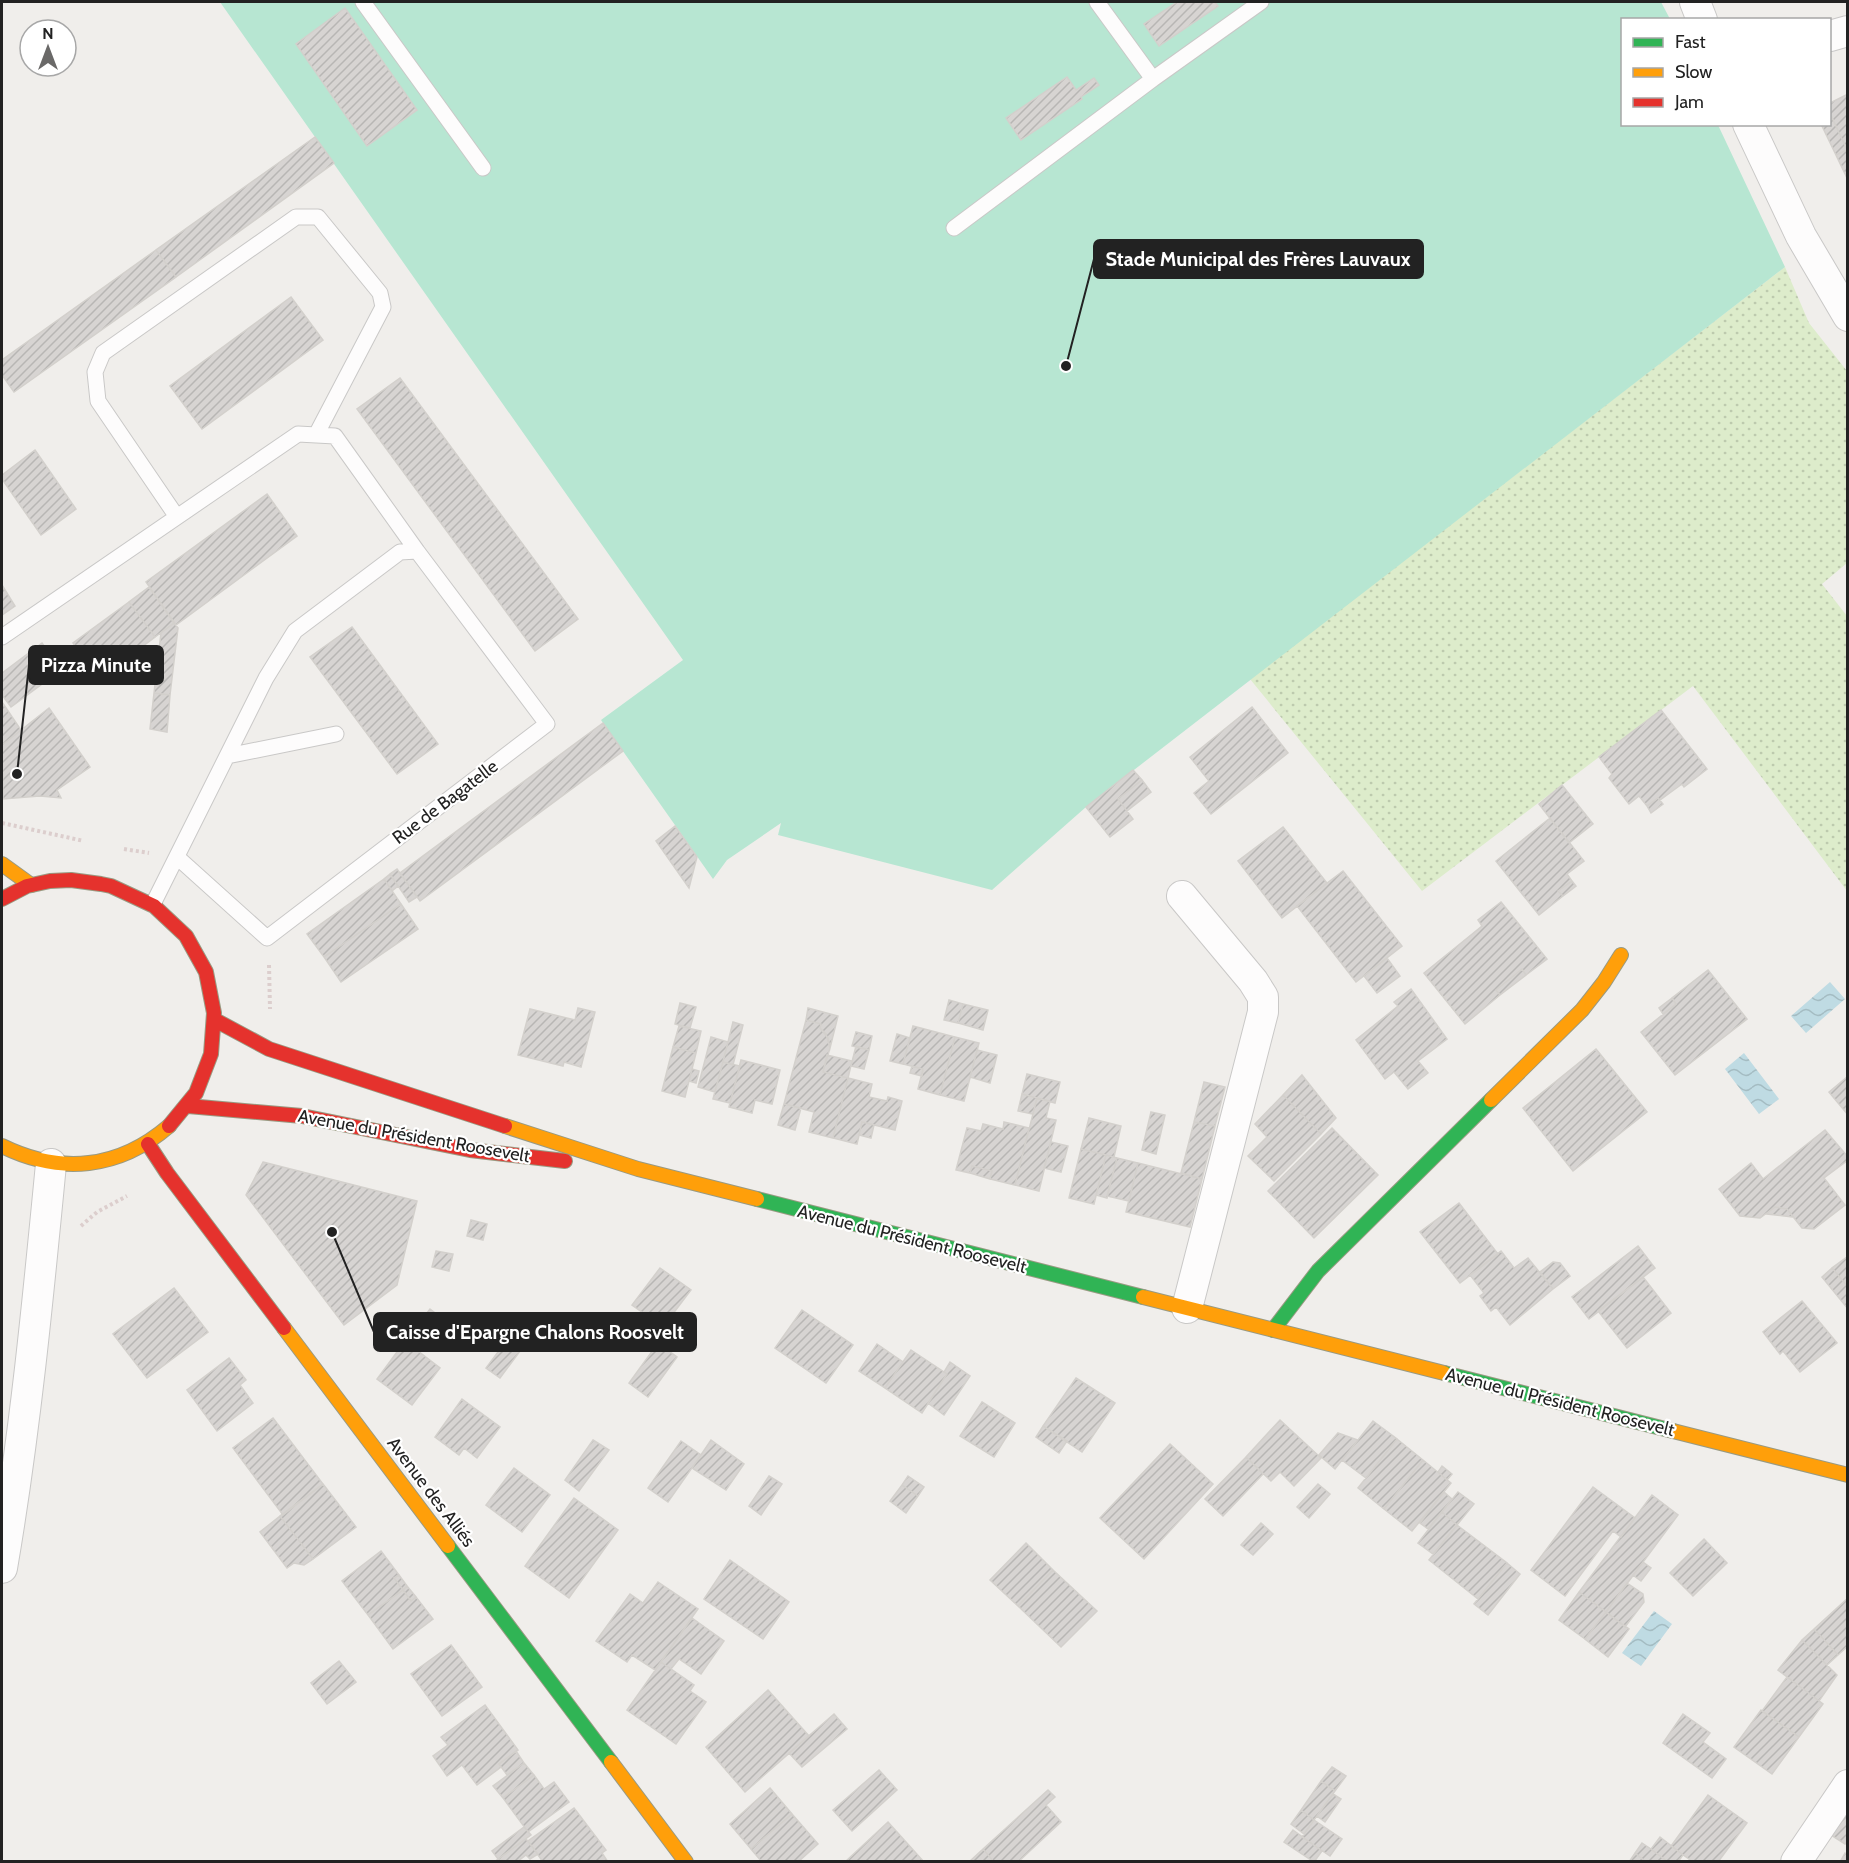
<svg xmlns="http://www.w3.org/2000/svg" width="1849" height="1863" viewBox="0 0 1849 1863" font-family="Cabin,sans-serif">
  <defs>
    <pattern id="grass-dots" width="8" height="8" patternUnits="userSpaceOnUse" patternTransform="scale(1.5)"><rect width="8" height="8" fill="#ddeccb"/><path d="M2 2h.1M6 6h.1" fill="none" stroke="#bdcaae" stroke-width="1.8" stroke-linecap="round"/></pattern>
    <pattern id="water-waves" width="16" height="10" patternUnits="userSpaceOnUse" patternTransform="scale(1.5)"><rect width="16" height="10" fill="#bfdbe3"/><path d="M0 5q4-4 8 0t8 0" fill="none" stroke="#a4bcc2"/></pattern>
    <pattern id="building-hatch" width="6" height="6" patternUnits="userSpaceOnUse" patternTransform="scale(1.5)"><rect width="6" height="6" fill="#d7d4d2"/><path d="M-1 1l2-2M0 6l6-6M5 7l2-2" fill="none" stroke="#b8b6b4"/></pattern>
  </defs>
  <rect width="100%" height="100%" fill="#f0eeeb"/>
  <path fill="url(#grass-dots)" d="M1785 267 1809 323 1847 371V563L1822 584 1847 616V891L1693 686 1422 891 1250 679Z"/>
  <path fill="#b7e6d2" d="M220 2H1661L1670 19 1622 20V124L1718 125 1785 267 1086 807 992 890 778 835 781 823 727 860 713 879 601 720 683 660Z"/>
  <path fill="url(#water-waves)" d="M1830 982 1845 999 1806 1033 1791 1016Z
    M1744 1053 1779 1099 1759 1114 1725 1069Z
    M1654 1611 1672 1624 1641 1666 1622 1653Z"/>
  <path fill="url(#building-hatch)" stroke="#d3d0cc" stroke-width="1.5" d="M1177 2H1215L1218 6 1159 46 1144 24Z
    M345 8 417 110 367 146 296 44Z
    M1067 77 1076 90 1094 78 1099 85 1081 97 1082 99 1021 140 1006 118Z
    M1848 94V178H1847L1836 155 1847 150 1830 113V103Z
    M1830 113 1847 150 1836 155 1821 124H1830Z
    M315 137 334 163 176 277 156 250Z
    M156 250 176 277 14 392 2 375V360Z
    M291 297 323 340 202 429 170 386Z
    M400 378 578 619 535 651 357 409Z
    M35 450 76 509 41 535 2 479V475Z
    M267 494 297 536 176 625 146 582Z
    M2 585 15 606 2 615Z
    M149 587 174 623 155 637 129 602Z
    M129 602 155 637 99 679 73 643Z
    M174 623 178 628 170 695 154 693 161 633Z
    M352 627 438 744 397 774 310 657Z
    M42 643 61 670 11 707 2 695V673Z
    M154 693 170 695 167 732 150 729Z
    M2 702 21 730 2 745Z
    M1252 707 1288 753 1211 814 1194 793 1209 781 1190 757Z
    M49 708 90 767 57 790 61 798 40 796 3 799 2 745Z
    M1661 710 1707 769 1684 787 1682 784 1660 800 1658 798 1647 806 1639 796 1629 804 1609 778 1612 774 1599 757Z
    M603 723 623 751 420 901 400 873Z
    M1133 770 1142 780 1118 799 1133 819 1110 837 1086 807Z
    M1142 780 1151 792 1127 811 1118 799Z
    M1562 785 1593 824 1569 843 1539 804Z
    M1658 798 1663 804 1651 813 1647 806Z
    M1550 818 1584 861 1567 874 1572 881 1558 891 1563 896 1539 915 1496 861Z
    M675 826 697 857 689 888 656 841Z
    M1283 827 1327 883 1282 918 1238 861Z
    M397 869 417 897 409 902 390 874Z
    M1343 871 1402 946 1356 982 1297 906Z
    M390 874 398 886 392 891 384 879Z
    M384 879 401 904 324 957 307 934Z
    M1572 881 1576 886 1563 896 1558 891Z
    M1501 902 1547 959 1526 975 1522 969 1496 990 1500 995 1465 1024 1424 973 1482 926 1478 920Z
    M401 904 418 929 341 982 324 957Z
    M1387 958 1400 976 1377 993 1364 976Z
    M1522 969 1526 975 1500 995 1496 990Z
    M1708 970 1747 1019 1675 1075 1641 1032 1676 1004 1672 998Z
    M1411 989 1447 1039 1418 1061 1428 1073 1408 1089 1394 1072 1385 1079 1356 1040 1398 1006 1394 1002Z
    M1672 998 1676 1004 1663 1014 1659 1008Z
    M949 1000 963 1004 958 1023 944 1020Z
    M680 1003 696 1007 690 1028 675 1024Z
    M963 1004 988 1010 983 1030 958 1023Z
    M578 1008 595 1012 581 1067 564 1062 563 1066 518 1055 530 1009 575 1020Z
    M808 1008 838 1016 830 1048 826 1034 820 1028 821 1024 806 1020Z
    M806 1020 821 1024 820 1028 828 1038 830 1048 823 1072 848 1078 833 1138 809 1132 814 1112 784 1104Z
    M733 1022 743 1025 733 1065 723 1062Z
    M679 1026 701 1031 696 1053 673 1047Z
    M913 1026 955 1037 940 1095 918 1089 923 1069 903 1064Z
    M856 1032 872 1036 869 1050 852 1046Z
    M897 1034 910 1038 903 1064 890 1061Z
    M711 1037 728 1042 715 1092 698 1087Z
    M955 1037 979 1043 964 1101 940 1095Z
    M856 1046 869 1050 864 1069 851 1066Z
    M673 1047 696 1053 685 1097 662 1091Z
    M1596 1049 1647 1112 1573 1171 1523 1108Z
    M977 1050 997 1055 990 1083 970 1077Z
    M827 1055 852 1061 848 1078 823 1072Z
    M741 1060 780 1070 772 1104 755 1100 752 1113 729 1107Z
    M723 1062 740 1066 730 1103 713 1099Z
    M912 1066 923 1069 922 1076 910 1073Z
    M692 1069 699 1071 696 1083 689 1081Z
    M1027 1074 1060 1082 1055 1103 1022 1094Z
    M1302 1075 1336 1118 1321 1134 1283 1095Z
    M1847 1077H1848V1115L1829 1092Z
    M848 1078 872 1084 869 1097 887 1101 888 1097 902 1101 895 1130 862 1122 857 1144 833 1138Z
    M1204 1082 1225 1087 1215 1126 1194 1122Z
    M1022 1094 1037 1098 1033 1114 1018 1111Z
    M1283 1095 1321 1134 1274 1181 1248 1156 1267 1137 1255 1124Z
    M1037 1098 1050 1101 1046 1118 1056 1120 1039 1191 1015 1185Z
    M784 1104 801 1108 795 1130 778 1125Z
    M1151 1112 1165 1115 1156 1154 1142 1150Z
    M1089 1118 1121 1126 1114 1157 1081 1149Z
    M862 1122 874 1125 871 1138 859 1135Z
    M1004 1122 1029 1128 1015 1185 990 1179 992 1171 972 1166 970 1173 956 1170 967 1128 981 1131 983 1124 1003 1129Z
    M1194 1122 1215 1126 1202 1179 1181 1173Z
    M1332 1128 1378 1175 1314 1238 1268 1191Z
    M1825 1130 1848 1157V1160L1824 1178 1845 1205 1814 1229 1802 1228 1787 1209 1775 1207 1760 1218 1740 1216 1719 1189 1751 1163 1763 1179Z
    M1051 1142 1068 1146 1061 1172 1044 1168Z
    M1081 1149 1106 1155 1094 1204 1069 1198Z
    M1106 1155 1117 1158 1107 1198 1096 1195Z
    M1117 1158 1138 1163 1129 1201 1107 1196Z
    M263 1162 417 1201 397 1285 344 1325 246 1195Z
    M1138 1163 1202 1179 1190 1227 1126 1212Z
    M972 1166 992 1171 990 1179 970 1173Z
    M1459 1203 1498 1254 1460 1283 1420 1232Z
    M1775 1207 1787 1209 1793 1217 1766 1214Z
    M471 1220 487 1224 483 1240 467 1236Z
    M1638 1246 1655 1268 1589 1319 1572 1297Z
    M436 1251 453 1254 449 1271 432 1267Z
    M1501 1251 1514 1268 1528 1258 1553 1289 1510 1325 1496 1307 1491 1311 1480 1296 1484 1293 1470 1275Z
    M1847 1257 1848 1258V1287L1832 1268Z
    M1553 1262 1560 1263 1570 1276 1553 1289 1540 1272Z
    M660 1268 691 1290 663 1327 632 1305Z
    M1832 1268 1848 1287V1309L1822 1277Z
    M1643 1277 1671 1313 1627 1348 1598 1311Z
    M174 1288 208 1332 147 1378 113 1334Z
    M1802 1301 1837 1343 1800 1372 1783 1351 1780 1354 1763 1332Z
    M430 1309 443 1319 418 1351 405 1341Z
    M802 1310 853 1345 826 1383 775 1348Z
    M524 1317 538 1327 500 1378 486 1368Z
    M405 1341 440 1368 412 1405 377 1379Z
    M658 1343 677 1357 648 1397 629 1383Z
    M877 1344 903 1362 885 1388 859 1371Z
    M911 1350 947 1374 922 1413 885 1388Z
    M229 1358 246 1380 240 1385 253 1403 217 1431 187 1390Z
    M950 1362 970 1376 944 1415 928 1403 947 1374 944 1372Z
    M1076 1378 1115 1403 1082 1452 1043 1426Z
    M462 1399 500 1427 477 1458 464 1448 459 1455 435 1437Z
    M982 1402 1015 1423 994 1457 960 1436Z
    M273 1418 323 1484 283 1515 233 1448Z
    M1280 1420 1321 1458 1294 1486 1280 1472 1271 1481 1246 1457Z
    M1373 1421 1397 1439 1366 1478 1342 1460Z
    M1043 1426 1067 1441 1059 1453 1036 1437Z
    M1338 1433 1358 1440 1335 1469 1319 1455Z
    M1397 1439 1423 1460 1384 1509 1358 1488Z
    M593 1440 609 1450 579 1491 565 1480Z
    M711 1440 744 1464 726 1490 692 1468Z
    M681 1441 701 1455 668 1502 648 1488Z
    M1170 1444 1213 1484 1144 1559 1100 1518Z
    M1246 1457 1263 1474 1223 1516 1205 1499Z
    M1423 1460 1451 1483 1412 1531 1384 1509Z
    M1442 1466 1452 1474 1447 1480 1438 1472Z
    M514 1468 550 1495 522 1532 486 1505Z
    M769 1476 782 1484 761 1515 749 1506Z
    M908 1476 924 1487 918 1496 902 1485Z
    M323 1484 356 1527 313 1559 280 1516Z
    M1318 1484 1330 1494 1309 1518 1297 1507Z
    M902 1485 918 1496 906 1513 890 1501Z
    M1593 1487 1635 1518 1621 1537 1613 1531 1565 1596 1531 1570Z
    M1444 1492 1452 1499 1428 1529 1420 1523Z
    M1458 1492 1474 1504 1457 1525 1442 1512Z
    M1652 1495 1678 1515 1606 1612 1579 1592Z
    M574 1498 618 1530 569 1598 525 1566Z
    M1442 1512 1457 1525 1433 1554 1418 1543Z
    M280 1516 313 1559 304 1565 294 1563 287 1568 260 1532Z
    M1261 1523 1273 1534 1253 1555 1241 1545Z
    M1457 1525 1507 1563 1478 1599 1429 1560Z
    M1704 1539 1727 1563 1693 1596 1670 1573Z
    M1026 1543 1053 1570 1018 1606 990 1580Z
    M381 1551 399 1575 394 1578 403 1590 368 1615 342 1581Z
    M730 1560 789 1602 763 1639 704 1599Z
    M1643 1562 1651 1568 1641 1581 1633 1575Z
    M1507 1563 1520 1574 1488 1615 1474 1604Z
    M1053 1570 1097 1611 1061 1647 1018 1606Z
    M399 1575 407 1586 403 1590 394 1578Z
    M658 1582 698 1609 655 1670 632 1655 627 1662 596 1641 630 1594 643 1603Z
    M1627 1583 1643 1594 1644 1602 1625 1627 1606 1612Z
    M407 1586 416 1597 411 1601 403 1590Z
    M403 1590 411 1601 416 1597 433 1619 393 1649 368 1615Z
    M1579 1592 1606 1612 1585 1639 1559 1620Z
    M1848 1598V1646L1838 1655 1814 1629Z
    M1606 1612 1629 1629 1608 1657 1585 1639Z
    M692 1618 724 1641 701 1674 679 1659 671 1669 661 1662Z
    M1814 1629 1838 1655 1827 1665 1802 1640Z
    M1802 1640 1837 1675 1819 1701 1778 1670Z
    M451 1645 482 1687 442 1716 411 1674Z
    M339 1661 356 1682 327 1704 311 1683Z
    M661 1662 694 1685 690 1691 706 1702 676 1744 627 1710Z
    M1787 1677 1823 1704 1799 1737 1762 1711Z
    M768 1690 809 1736 745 1792 706 1747Z
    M485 1705 518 1750 499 1764 501 1767 477 1785 462 1765 447 1776 433 1756 448 1745 441 1737Z
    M1761 1710 1799 1737 1772 1774 1734 1747Z
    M834 1714 847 1729 802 1767 789 1753Z
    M1683 1714 1710 1733 1703 1742 1726 1759 1712 1778 1663 1743Z
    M516 1751 524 1763 507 1775 499 1764Z
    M524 1763 534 1775 503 1798 493 1786Z
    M1332 1767 1346 1776 1335 1791 1321 1781Z
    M879 1770 897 1790 852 1831 833 1810Z
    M534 1775 544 1789 554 1782 569 1802 528 1832 503 1798Z
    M1321 1781 1335 1791 1314 1820 1301 1810Z
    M770 1788 792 1814 751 1849 730 1824Z
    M1048 1790 1055 1797 1046 1805 1061 1822 1018 1862H994L983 1849Z
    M1333 1794 1341 1799 1325 1822 1317 1816Z
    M1708 1795 1747 1823 1718 1862H1693L1671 1846Z
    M574 1808 606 1850 602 1853 608 1862H543L528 1841Z
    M1301 1810 1314 1820 1304 1834 1291 1824Z
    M1848 1810V1841L1845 1844 1831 1835Z
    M792 1814 818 1844 798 1862H762L751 1849Z
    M1314 1820 1342 1839 1330 1856 1302 1837Z
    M888 1822 924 1862H845Z
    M524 1827 531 1835 498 1859 492 1851Z
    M1293 1830 1322 1851 1314 1862 1284 1842Z
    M1660 1837 1683 1855 1678 1862H1668L1651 1849Z
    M526 1839 538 1854 530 1859 526 1855 517 1862 497 1860Z
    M1642 1843 1651 1849 1668 1862H1646L1635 1853Z
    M983 1849 994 1862H969Z
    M1635 1853 1646 1862H1629Z
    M1845 1853 1848 1855V1862H1840Z"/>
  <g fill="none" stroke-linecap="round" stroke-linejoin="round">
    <g stroke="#c9c8c7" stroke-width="17">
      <path id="lane" d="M363 2 483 168
        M1153 79 1261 2
        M954 228 1153 79 1097 2
        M177 517 98 401 95 372 103 353 296 217H318L380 293 383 307 316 435
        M2 637 298 434 335 436 417 551
        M227 756 336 734
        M153 904 266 678 295 631 400 552 417 551 547 724 267 938 177 857"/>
    </g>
    <g stroke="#c9c8c7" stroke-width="32">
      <path id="street" d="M1695 2 1702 20
        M1830 36 1848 31
        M1748 124 1801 236 1848 316
        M1182 896 1253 981 1263 997V1012L1187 1308
        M2 1568C25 1434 38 1299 51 1164
        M1796 1862 1848 1785"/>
    </g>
    <g stroke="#999a82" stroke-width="16">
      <path id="fast" d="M757 1199 1143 1297
        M1273 1330 1318 1271 1491 1100
        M1444 1373 1673 1431
        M448 1546 611 1762"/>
    </g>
    <g stroke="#999a82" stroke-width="16">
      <path id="slow" d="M2 864 31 885
        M1491 1100 1582 1010 1604 982 1621 955
        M505 1126 638 1169 757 1199
        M2 1146C61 1175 119 1169 169 1126
        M1143 1297 1444 1373
        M284 1328 448 1546
        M1673 1431 1848 1475
        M611 1762 686 1862"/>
    </g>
    <g stroke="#999a82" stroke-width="16">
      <path id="jam" d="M2 899 27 886 50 881 71 880 101 884 111 886 154 906 186 936 206 972 214 1013 211 1054 196 1093 169 1126
        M215 1020 269 1049 505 1126
        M188 1106 302 1116 470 1150 565 1161
        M148 1144 167 1173 284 1328"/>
    </g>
    <path stroke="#dccecd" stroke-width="4" stroke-dasharray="3 3" stroke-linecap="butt" d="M2 823 84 841
      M124 849 149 853
      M269 965 270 1009
      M81 1226 97 1212 127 1196"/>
    <use href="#lane" stroke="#fdfcfc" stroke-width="15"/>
    <use href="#street" stroke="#fdfcfc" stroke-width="30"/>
    <use href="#fast" stroke="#30b455" stroke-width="14"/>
    <use href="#slow" stroke="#ff9f0a" stroke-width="14"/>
    <use href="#jam" stroke="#e5322d" stroke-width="14"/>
  </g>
  <g text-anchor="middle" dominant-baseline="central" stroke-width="4.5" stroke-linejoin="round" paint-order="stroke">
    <g font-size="18" fill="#222" stroke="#fff">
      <text transform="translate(445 802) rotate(-37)">Rue de Bagatelle</text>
      <text transform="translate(414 1136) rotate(10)">Avenue du Président Roosevelt</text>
      <text transform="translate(912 1239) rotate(14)">Avenue du Président Roosevelt</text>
      <text transform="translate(1560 1402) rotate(14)">Avenue du Président Roosevelt</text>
      <text transform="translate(431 1492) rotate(53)">Avenue des Alliés</text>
    </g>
  </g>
  <path fill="none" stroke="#222" stroke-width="2" d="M1066 366L1094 259M17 774L29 665M332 1232L374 1332"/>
  <g fill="#222" stroke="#fff" stroke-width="2">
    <circle cx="1066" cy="366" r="6"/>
    <circle cx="17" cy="774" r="6"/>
    <circle cx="332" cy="1232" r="6"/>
  </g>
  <g fill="#222" stroke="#222" stroke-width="2">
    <rect x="1094" y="240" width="329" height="38" rx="6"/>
    <rect x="29" y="646" width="134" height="38" rx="6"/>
    <rect x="374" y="1313" width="322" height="38" rx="6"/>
  </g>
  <g font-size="20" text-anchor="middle" font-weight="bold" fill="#fff">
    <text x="1258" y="266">Stade Municipal des Frères Lauvaux</text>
    <text x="96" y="672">Pizza Minute</text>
    <text x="535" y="1339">Caisse d'Epargne Chalons Roosvelt</text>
  </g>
  <rect width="1849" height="1863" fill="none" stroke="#222222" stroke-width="6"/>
  <rect x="1621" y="18" width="210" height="108" fill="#ffffff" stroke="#a7a7a7" stroke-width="1.5"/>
  <rect x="1633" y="38" width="30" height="9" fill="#30b455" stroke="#a7a7a7" stroke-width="1.5"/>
  <text x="1675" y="48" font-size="18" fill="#222222">Fast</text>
  <rect x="1633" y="68" width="30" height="9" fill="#ff9f0a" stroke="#a7a7a7" stroke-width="1.5"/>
  <text x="1675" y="78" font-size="18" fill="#222222">Slow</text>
  <rect x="1633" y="98" width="30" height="9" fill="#e5322d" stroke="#a7a7a7" stroke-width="1.5"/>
  <text x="1675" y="108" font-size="18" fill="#222222">Jam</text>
  <g transform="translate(48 48)"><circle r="28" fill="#ffffff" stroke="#a7a7a7" stroke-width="1.5"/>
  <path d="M0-4.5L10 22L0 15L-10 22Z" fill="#6a6968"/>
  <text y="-9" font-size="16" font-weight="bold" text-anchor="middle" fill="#222222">N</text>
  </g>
</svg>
